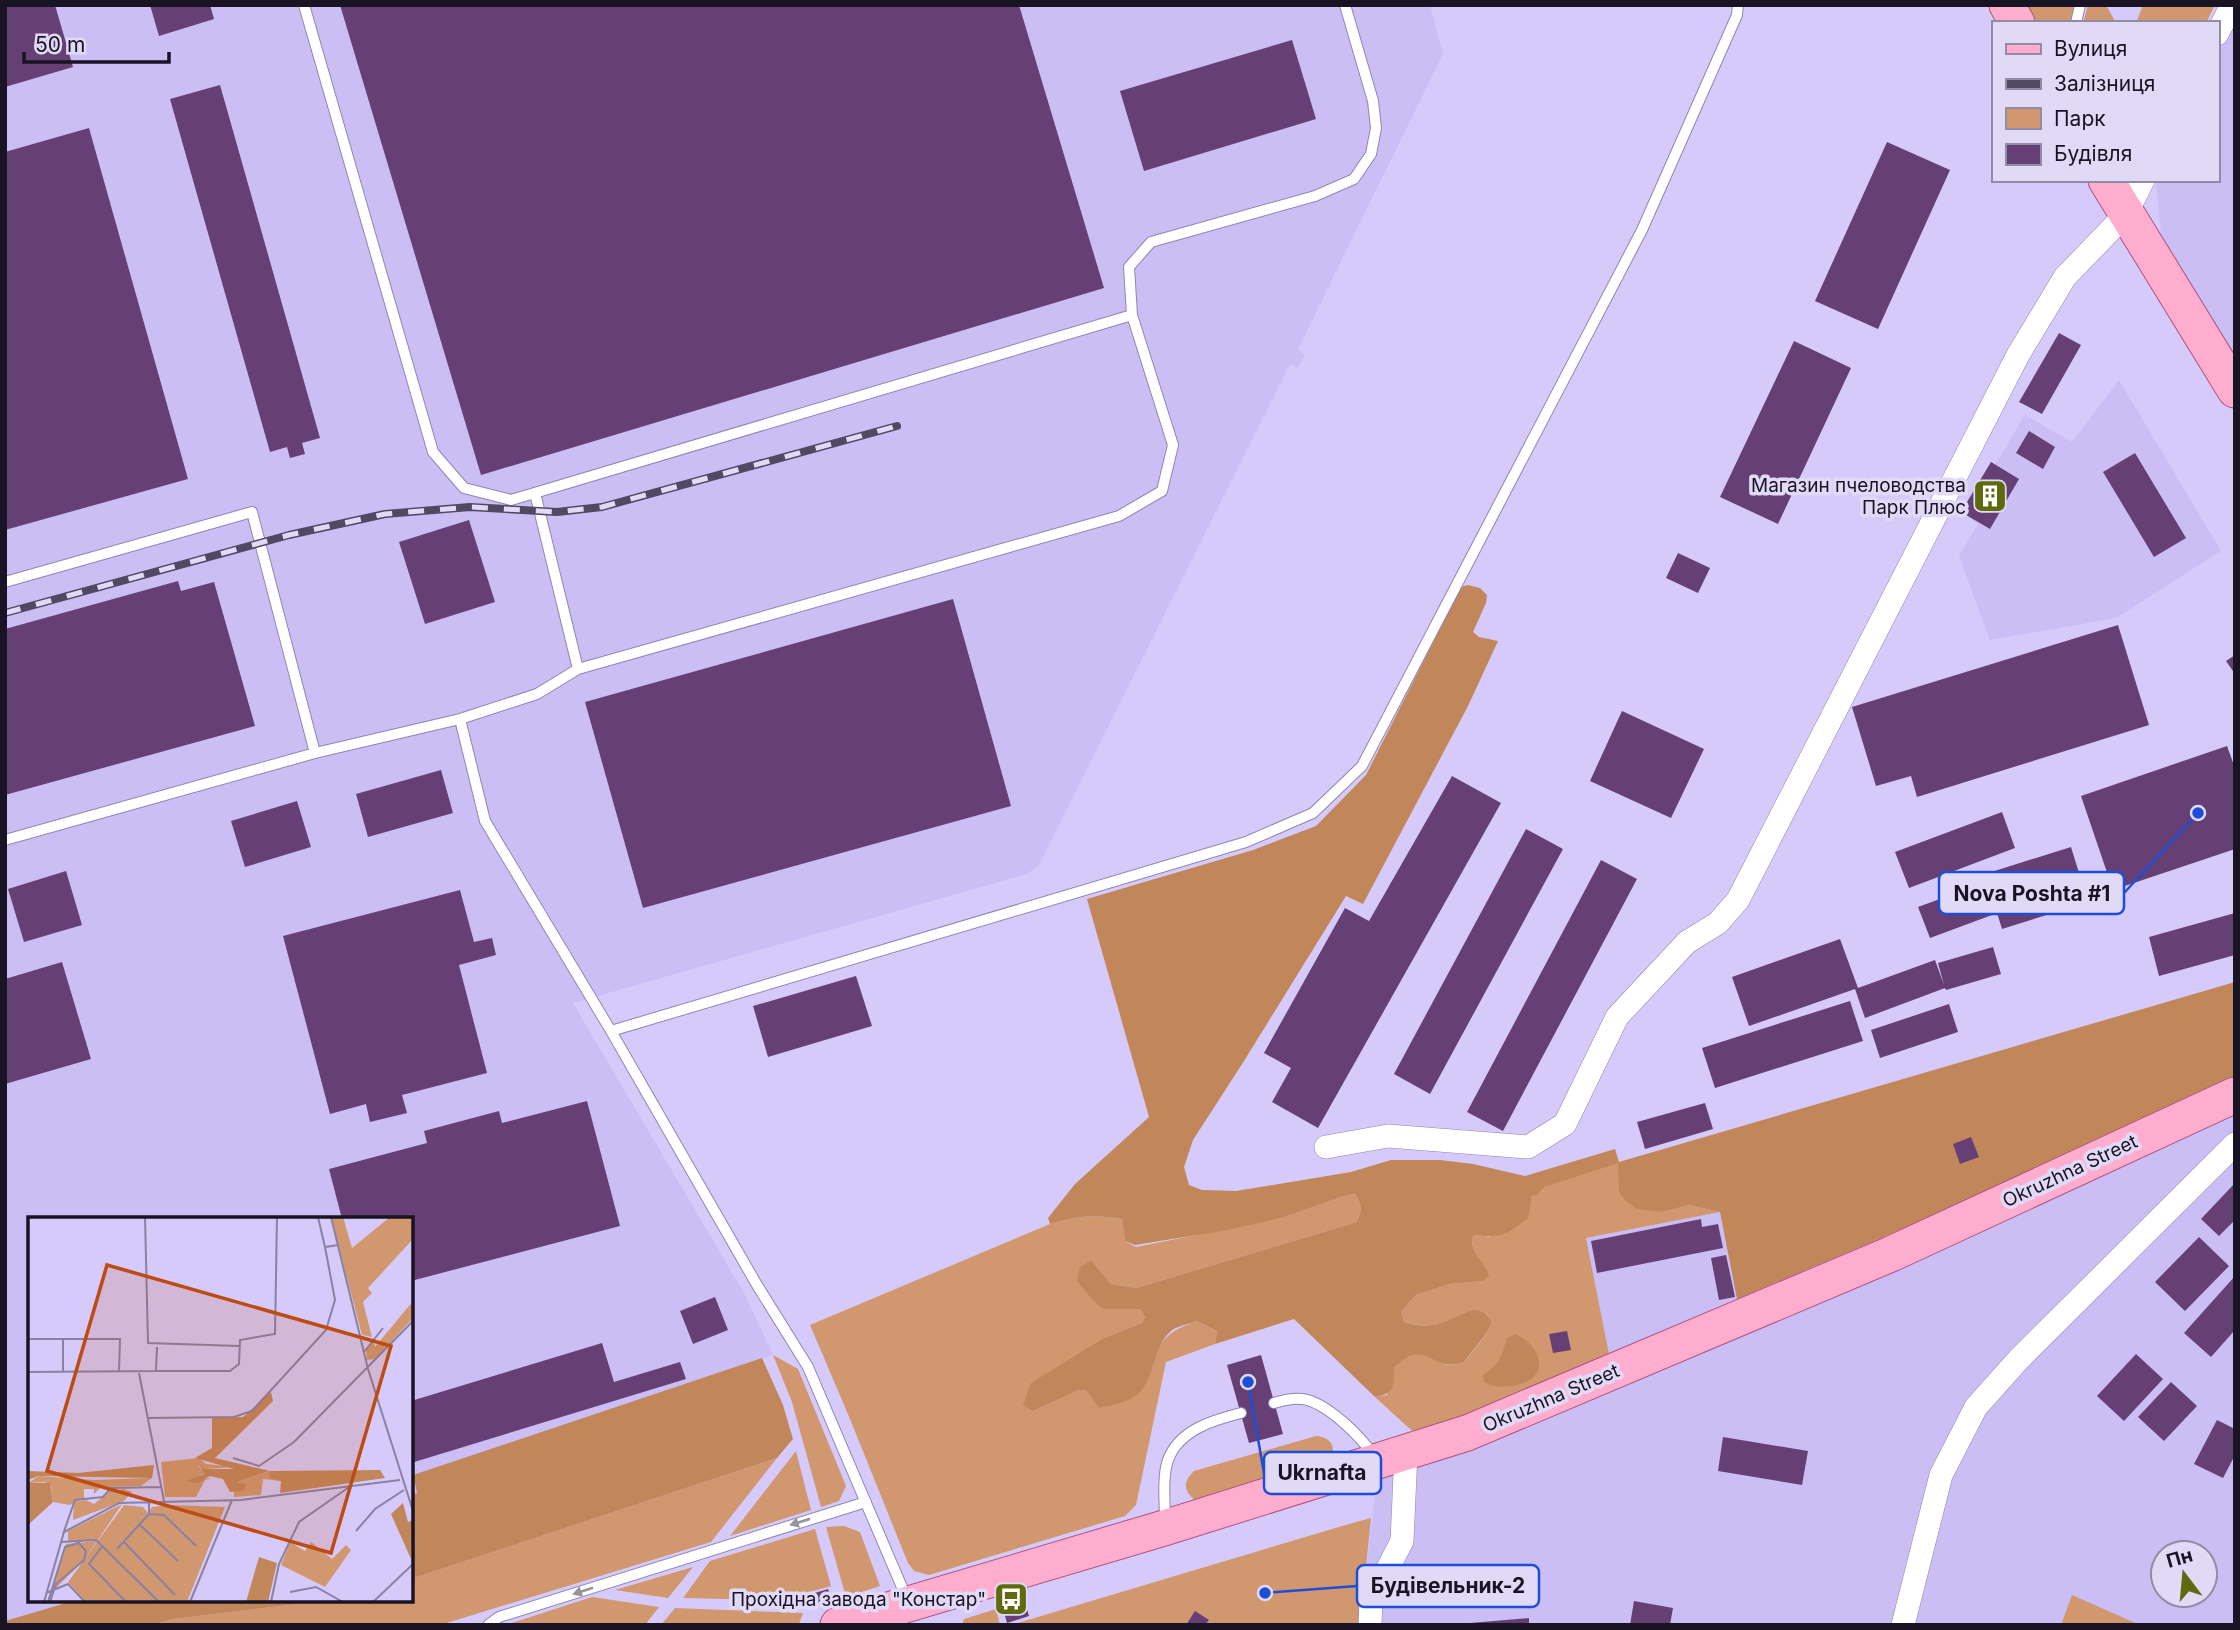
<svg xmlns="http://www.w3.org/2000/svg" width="2240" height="1630" viewBox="0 0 2240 1630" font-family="Inter,sans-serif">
  <rect width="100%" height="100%" fill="#d6cafa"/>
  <path fill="#cbbef4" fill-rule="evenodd" d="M5 5H1430L1443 54 1298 349 1305 355 1298 368 1290 364 1039 865 1027 874 573 1003 744 1293 773 1355 413 1475 417 1493 411 1495V1219H30V1600H76L5 1621Z
    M2235 15V363L2162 247 2156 180H2217V49Z
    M2119 380 2221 551 2116 618 1990 640 1959 556 1978 524 1961 512 1991 462 1995 465 2025 415 2072 442Z
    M2235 1110V1625H1360L1377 1476ZM2163 1553H2205V1595H2163Z
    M1720 1212 1737 1299 1609 1354 1586 1238Z"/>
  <path fill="#d1976f" d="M2020 5H2072L2075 10 2073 23H2026Z
    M2088 5H2106L2116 23H2083Z
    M2143 5H2215L2206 23H2136Z
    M1618 1162 1663 1212 1689 1205 1720 1212 1586 1238 1609 1354 1501 1402 1431 1428 1420 1431 1411 1430 1375 1397 1387 1395C1389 1387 1390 1375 1394 1368 1400 1358 1418 1350 1428 1355 1443 1363 1445 1369 1464 1362 1472 1352 1490 1332 1492 1321L1484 1312 1474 1309C1447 1323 1434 1330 1404 1322L1401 1312 1416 1295 1450 1284 1483 1281 1488 1276C1485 1261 1470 1253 1472 1237L1475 1235 1490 1237 1531 1194 1536 1196 1545 1187Z
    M1355 1194C1362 1205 1362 1210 1357 1222L1136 1288 1111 1284 1091 1260 1081 1267 1140 1309 1145 1317 1142 1323 1104 1338 1033 1411 1079 1390 1087 1391 1152 1369C1159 1338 1169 1331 1197 1321L1217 1331 1215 1344 1166 1362 1136 1505 1125 1516 929 1575 914 1571 908 1563 850 1419 810 1325 1050 1224C1078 1216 1093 1214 1122 1219L1125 1241 1136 1247 1282 1218 1344 1196Z
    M773 1355 798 1369 846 1486 839 1501 821 1507 792 1402Z
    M1316 1436C1330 1437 1336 1445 1332 1460L1195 1500C1183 1491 1183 1481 1194 1471Z
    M796 1451 811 1510 730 1536Z
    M777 1458 711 1542 440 1625H153L173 1619 331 1600H411V1579Z
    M1371 1518 1360 1625H1011L1349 1524Z
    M844 1526 860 1532 880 1586 846 1597 826 1527Z
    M815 1529 831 1586 802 1594 804 1601 683 1598 710 1561Z
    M693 1567 668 1598 615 1590Z
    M2072 1595 2140 1625H2061Z
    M592 1597 659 1607 645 1625H506Z
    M675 1608 803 1613 799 1624 797 1625H661Z
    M996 1609 1000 1625H962L964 1619Z"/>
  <path fill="#c2865b" d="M1468 585 1480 588 1487 595 1486 603 1473 632 1479 637 1498 641 1468 706 1363 904 1346 896 1244 1061 1193 1140 1184 1167 1189 1185 1202 1190 1236 1191 1351 1172 1391 1160H1440L1473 1164 1525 1176 1615 1149 1619 1162 2235 982V1082L1886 1236 1737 1299 1720 1212 1689 1205 1663 1212 1637 1209 1625 1200 1619 1192 1618 1163 1545 1187 1536 1196 1532 1195 1528 1218C1508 1234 1501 1239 1475 1235L1472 1237C1470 1253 1485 1261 1489 1276L1483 1281 1450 1284 1416 1295 1401 1312 1404 1322C1436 1331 1446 1321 1474 1309L1484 1312 1492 1321C1490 1332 1471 1352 1464 1362 1431 1375 1427 1334 1394 1368 1393 1387 1396 1393 1375 1397L1294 1319 1215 1344 1217 1331 1197 1321C1189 1324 1177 1326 1171 1331 1153 1347 1155 1375 1141 1391 1131 1402 1113 1405 1099 1408L1087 1391 1079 1390 1033 1411 1023 1405 1031 1383 1104 1338 1142 1323 1145 1317 1140 1309H1103L1092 1299 1077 1281 1080 1267 1091 1260 1111 1284 1136 1288 1357 1222C1362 1210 1362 1205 1355 1194L1344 1196 1282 1218 1222 1231 1135 1245 1125 1241 1122 1219C1093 1214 1078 1216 1050 1224L1048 1218 1075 1184 1149 1117 1087 899 1253 850 1316 826 1366 775 1461 587Z
    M1515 1334C1546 1348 1550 1382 1510 1386 1499 1387 1493 1387 1484 1382L1483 1375C1499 1366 1502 1355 1507 1338Z
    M762 1358 783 1405 793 1439 777 1458 411 1579V1495L417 1493 413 1475Z
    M76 1600H331L173 1619 153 1625H5V1621Z"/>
  <path fill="#664074" d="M5 5H55L73 67 5 87Z
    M150 5H210L214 19 159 36Z
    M340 5H1019L1104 288 481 475Z
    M1292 40 1316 119 1144 171 1120 91Z
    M220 85 320 438 302 443 305 454 290 458 287 447 270 452 170 99Z
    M89 128 188 479 5 530V152Z
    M1887 142 1950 170 1878 329 1815 301Z
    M2059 333 2081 345 2042 414 2019 402Z
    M1794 341 1851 368 1778 524 1720 497Z
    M2029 431 2055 447 2043 469 2016 453Z
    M2135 453 2186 538 2154 557 2103 472Z
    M1991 462 2019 479 1990 529 1961 512Z
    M469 520 495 602 425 624 399 542Z
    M1678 553 1710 568 1698 593 1666 578Z
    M178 581 181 591 214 582 255 726 5 795V629Z
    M953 599 1011 806 643 908 585 702Z
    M2118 625 2149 725 1917 797 1911 776 1876 786 1852 707Z
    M2235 655V674L2226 661Z
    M1622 711 1704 749 1671 818 1590 781Z
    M2227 746 2235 768V849L2113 890 2081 796Z
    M441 770 453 813 368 837 356 794Z
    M1452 776 1501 803 1318 1128 1272 1102 1291 1068 1264 1053 1345 908 1369 921Z
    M297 801 311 847 245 867 231 821Z
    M2002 812 2015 848 1909 888 1895 852Z
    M1526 829 1563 849 1430 1094 1394 1074Z
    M2071 847 2088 902 2002 929 1985 874Z
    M1601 860 1637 879 1503 1131 1467 1112Z
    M66 871 82 925 24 942 8 889Z
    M1981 884 1992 915 1930 938 1918 907Z
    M460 890 474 942 492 938 496 955 459 965 487 1073 402 1095 407 1113 370 1122 366 1104 330 1114 283 936Z
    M2235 913V955L2159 976 2149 937Z
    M1840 939 1858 988 1935 960 1944 985 1938 963 1993 947 2001 974 1946 990 1945 988 1865 1018 1855 989 1749 1026 1732 977Z
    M62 962 91 1059 5 1084V979Z
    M856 976 872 1026 768 1057 753 1006Z
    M1850 1001 1863 1041 1715 1088 1702 1048Z
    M1949 1004 1958 1032 1880 1058 1871 1030Z
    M587 1101 620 1226 411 1281V1219H342L329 1169 427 1143 424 1131 499 1111 502 1123Z
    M1705 1103 1713 1129 1645 1149 1637 1122Z
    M1971 1137 1979 1157 1960 1164 1953 1144Z
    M2235 1183V1220L2219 1236 2201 1219Z
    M1701 1219 1702 1227 1718 1224 1723 1248 1597 1273 1591 1241Z
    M2199 1237 2229 1266 2185 1311 2155 1282Z
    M1726 1255 1735 1297 1719 1300 1711 1258Z
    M2235 1276V1330L2211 1357 2184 1333Z
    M715 1297 728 1330 693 1344 680 1311Z
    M1567 1331 1571 1350 1553 1353 1549 1334Z
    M602 1343 614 1382 680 1362 686 1379 411 1463V1401Z
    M2136 1354 2163 1379 2124 1421 2097 1396Z
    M1261 1355 1283 1434 1249 1443 1227 1365Z
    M2171 1382 2197 1406 2164 1441 2138 1417Z
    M2217 1420 2235 1429V1455L2223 1478 2194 1464Z
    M1723 1437 1808 1451 1802 1485 1718 1471Z
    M828 1589 831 1599 810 1605 808 1595Z
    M1634 1601 1673 1608 1670 1625H1630Z
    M1026 1606 1029 1616 1007 1623 1004 1612Z
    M1195 1611 1209 1620 1205 1625H1186Z
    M1529 1618V1625H1471L1470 1623Z"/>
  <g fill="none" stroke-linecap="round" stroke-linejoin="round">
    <g stroke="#9085b2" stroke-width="12">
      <path id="service" d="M304 5 433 452 464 488 511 500 1132 315
        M2076 23 2080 5
        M535 493 578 669 1119 516 1162 491 1173 445 1132 315 1129 267 1151 242 1315 196 1354 179 1371 154 1376 128 1373 101 1345 5
        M5 582 252 512 315 753
        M460 719 485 821 611 1031 757 1285 808 1367 907 1599
        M5 840 315 753 460 719 537 694 578 669
        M611 1031 1246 842 1313 813 1362 766 1642 230 1737 15 1738 5
        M1274 1403C1284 1400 1292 1398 1302 1399 1327 1402 1361 1437 1375 1457
        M1165 1521C1165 1503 1162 1477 1168 1460 1179 1430 1213 1420 1241 1413
        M488 1625 499 1617 866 1502"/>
    </g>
    <g stroke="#9085b2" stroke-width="24">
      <path id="minor" d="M2217 34 2232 5
        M1326 1147 1388 1136 1528 1147 1565 1124 1617 1017 1687 942 1718 923 1738 900 2018 355 2065 277 2126 214 2143 180
        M1370 1625 1371 1601 1402 1541 1406 1453
        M1903 1625 1941 1475 1976 1407 2019 1359 2235 1144"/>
    </g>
    <g stroke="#ae547e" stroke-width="37">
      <path id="primary" d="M2007 5 2017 23
        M2106 180 2235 390
        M838 1625 1164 1528 1467 1433 1891 1254 2235 1095"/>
    </g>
    <use href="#service" stroke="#fff" stroke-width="10"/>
    <use href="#minor" stroke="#fff" stroke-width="23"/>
    <use href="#primary" stroke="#ffadcf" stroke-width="35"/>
    <g stroke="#4f4962" stroke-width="8">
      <path id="rail" d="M5 613 289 535 385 514 470 507 557 512 602 507 897 426"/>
    </g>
    <use href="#rail" stroke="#e1daf7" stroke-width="5" stroke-dasharray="16" stroke-linecap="butt"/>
  </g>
  <defs><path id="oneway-solid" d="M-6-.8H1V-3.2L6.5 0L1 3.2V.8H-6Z" transform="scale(1.75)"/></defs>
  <g fill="#97959c">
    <use href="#oneway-solid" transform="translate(800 1522) rotate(163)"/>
    <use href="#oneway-solid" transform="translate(583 1591) rotate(162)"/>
  </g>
  <defs>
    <g id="building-square" transform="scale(1.75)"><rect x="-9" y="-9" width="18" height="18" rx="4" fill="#5f690e" stroke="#e1daf7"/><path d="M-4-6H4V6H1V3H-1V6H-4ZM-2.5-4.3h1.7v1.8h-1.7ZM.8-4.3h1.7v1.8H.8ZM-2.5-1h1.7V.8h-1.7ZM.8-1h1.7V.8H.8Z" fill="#fff"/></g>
    <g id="bus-square" transform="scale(1.75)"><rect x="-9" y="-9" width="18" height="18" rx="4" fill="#5f690e" stroke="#e1daf7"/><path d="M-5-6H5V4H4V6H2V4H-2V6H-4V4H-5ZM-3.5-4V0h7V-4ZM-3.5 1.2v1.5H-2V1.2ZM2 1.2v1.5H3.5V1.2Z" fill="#fff"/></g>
  </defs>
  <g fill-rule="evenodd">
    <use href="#building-square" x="1990" y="496"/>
    <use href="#bus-square" x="1011" y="1599"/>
  </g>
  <g text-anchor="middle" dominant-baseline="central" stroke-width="7" stroke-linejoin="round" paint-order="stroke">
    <g font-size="19" fill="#181424" stroke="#e1daf7" text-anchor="end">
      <text x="1966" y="485">Магазин пчеловодства<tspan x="1966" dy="22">Парк Плюс</tspan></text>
      <text x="986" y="1599">Прохідна завода "Констар"</text>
    </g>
    <g font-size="19" fill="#181424" stroke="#e1daf7">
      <text transform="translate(2070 1171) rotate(-25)">Okruzhna Street</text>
      <text transform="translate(1551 1398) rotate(-23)">Okruzhna Street</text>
    </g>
  </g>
  <g transform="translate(28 1217)">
    <rect width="385" height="385" fill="#d6cafa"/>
    <path d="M303 0H315L324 31 362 0H385V22L340 71 344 76 335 85 344 120 334 118ZM385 84V101L347 142 339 143 338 133 345 123 347 130ZM171 241 178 247 208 250 176 252 170 248 176 256 165 263 185 261 177 263 168 280H137L133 245ZM242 254 253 264 235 262 233 278 206 280V272L219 270 209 265ZM11 259 66 263 124 261 113 269 73 270 66 277V272H56V281L42 288 25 285 23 269 17 265 0 266ZM96 272 104 275 96 284 45 303 46 285 58 283 66 287 82 274ZM94 287 70 323 40 324V314ZM96 288 115 290 120 296 124 290 142 288 197 290 159 385H58L40 365ZM69 324 56 343 22 377 38 327ZM262 325 277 334 283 325 304 342 318 328 323 333 297 370 253 348Z" fill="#d1976f"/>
    <path d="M243 175 245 184 187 241 242 254 352 253 357 261 252 276 253 264 242 261 241 254 209 265 219 268 215 274 202 275 195 262 182 259 170 266 158 264 176 257 171 247 176 252H206L167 241 184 231V201L215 200ZM126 248 124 261 11 259 0 263V254L50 256ZM0 266H22L25 285 0 308ZM375 286 380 305 385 303 383 342 363 297ZM231 340 249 346 240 385H218Z" fill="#c2865b"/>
    <path fill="none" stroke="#8a81a4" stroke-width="2" d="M117 0 120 126 211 129M290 0 297 30 310 28M303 0 340 152 385 294M0 122H92L91 155M129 130 128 154H202L211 147 212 123 247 117 249 0M336 135 355 111M35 154V122M0 155 128 154M111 156 136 284M119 201 206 200 224 194 298 113 307 83 297 30M205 241 231 249 266 225 385 104M121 297 136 298 168 329M111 307 150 344M328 314 347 292 376 273M35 317 47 283 75 280 83 271 134 270M33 325 68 323 131 385M96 325 147 378M75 328 61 347 98 385M89 332 121 297V284M262 375 288 370 315 385M18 376 40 367 57 385M16 385 36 315 91 286 213 283 372 263M20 385 37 330 51 326 58 334 56 343 28 367 22 385M162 385 204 283M243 385 251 347 271 305 324 268M345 385 385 347"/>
    <path fill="#be4b11" fill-opacity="0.15" stroke="#be4b11" stroke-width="3.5" d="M79 48 363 129 303 336 19 254Z"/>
    <rect width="385" height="385" fill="none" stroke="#181424" stroke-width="3.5"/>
  </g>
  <path fill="none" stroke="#1d4ed8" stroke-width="2.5" d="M2198 813L2124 893M1248 1382L1264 1473M1265 1593L1357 1586"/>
  <g fill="#1d4ed8" stroke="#e1daf7" stroke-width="2.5">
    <circle cx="2198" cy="813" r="7"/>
    <circle cx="1248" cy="1382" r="7"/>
    <circle cx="1265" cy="1593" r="7"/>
  </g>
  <g fill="#e1daf7" stroke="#1d4ed8" stroke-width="2.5">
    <rect x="1939" y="872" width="185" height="42" rx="7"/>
    <rect x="1264" y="1452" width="117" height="42" rx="7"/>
    <rect x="1357" y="1565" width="182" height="42" rx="7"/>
  </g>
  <g font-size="21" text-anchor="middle" font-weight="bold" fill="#181424">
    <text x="2032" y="901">Nova Poshta #1</text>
    <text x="1322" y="1480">Ukrnafta</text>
    <text x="1448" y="1593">Будівельник-2</text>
  </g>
  <rect width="2240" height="1630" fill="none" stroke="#181424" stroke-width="14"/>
  <rect x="1992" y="21" width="228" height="161" fill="#e1daf7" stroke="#918ba3" stroke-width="2"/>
  <rect x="2006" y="44" width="35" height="10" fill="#ffadcf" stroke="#918ba3" stroke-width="2"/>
  <text x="2054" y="56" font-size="21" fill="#181424">Вулиця</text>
  <rect x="2006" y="79" width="35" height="10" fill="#4f4962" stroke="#918ba3" stroke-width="2"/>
  <text x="2054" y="91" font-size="21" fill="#181424">Залізниця</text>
  <rect x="2006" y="108" width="35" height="21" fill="#d1976f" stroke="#918ba3" stroke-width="2"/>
  <text x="2054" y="126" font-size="21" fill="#181424">Парк</text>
  <rect x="2006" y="144" width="35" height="21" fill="#664074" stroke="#918ba3" stroke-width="2"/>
  <text x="2054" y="161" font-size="21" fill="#181424">Будівля</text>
  <g transform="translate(2184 1574) rotate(344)"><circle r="33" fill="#e1daf7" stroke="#918ba3" stroke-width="2"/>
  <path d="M0-5L12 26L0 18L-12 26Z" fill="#5f690e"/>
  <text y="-10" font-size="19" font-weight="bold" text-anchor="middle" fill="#181424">Пн</text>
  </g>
  <path d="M24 52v10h145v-10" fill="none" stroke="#181424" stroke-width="3.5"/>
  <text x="35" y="52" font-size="21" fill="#181424" stroke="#e1daf7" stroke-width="5" paint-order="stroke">50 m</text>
</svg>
